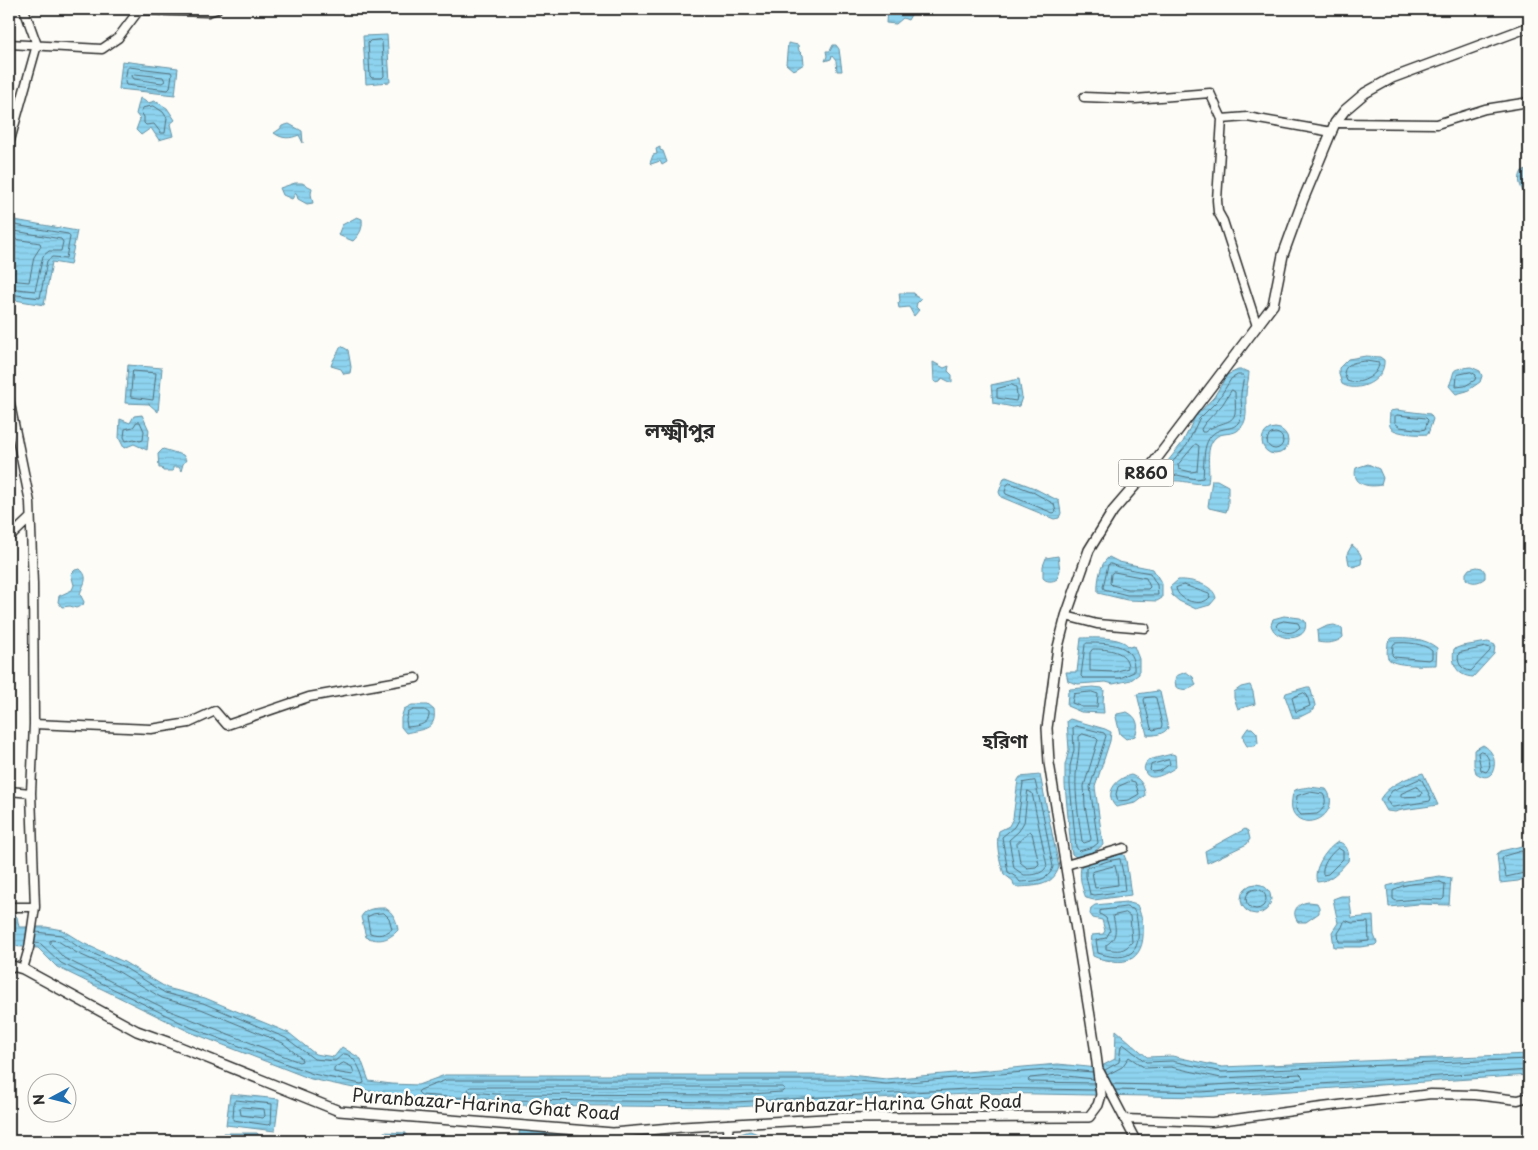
<svg xmlns="http://www.w3.org/2000/svg" width="1538" height="1150" font-family="'Playpen Sans','Noto Sans Bengali',sans-serif">
	<style>
		.water { fill: url(#water-rules); stroke: #6690a1 }
		.lines { fill: none; stroke-linecap: round; stroke-linejoin: round }
		.shore { stroke: #536f7a; stroke-width: 1 }
		.minor-casing { stroke: #2b2b2b; stroke-width: 11 }
		.major-casing { stroke: #2b2b2b; stroke-width: 12 }
		.minor { stroke: #fdfcf7; stroke-width: 8 }
		.major { stroke: #fdfcf7; stroke-width: 9 }
		.labels { text-anchor: middle; stroke-width: 5; stroke-linejoin: round; paint-order: stroke }
		.shield { fill: #fdfcf7; stroke: #6a6a68; stroke-width: 1 }
		.shield-label { font-size: 16px; font-weight: bold; fill: #2b2b2b }
		.street-label { font-size: 18px; fill: #2b2b2b; stroke: #fdfcf7 }
		.neighbourhood-label { font-size: 19px; font-weight: bold; fill: #2b2b2b; stroke: #fdfcf7 }
		.quarter-label { font-size: 20px; font-weight: bold; fill: #2b2b2b; stroke: #fdfcf7 }
	</style>
	<defs>
		<pattern id="water-rules" width="6" height="5" patternUnits="userSpaceOnUse" patternTransform="scale(1.25)"><rect width="6" height="5" fill="#8ed4f0"/><path d="M0 2.5h6" fill="none" stroke="#7bb6ce"/></pattern>
	</defs>
	<rect width="100%" height="100%" fill="#fdfcf7"/>
	<filter id="ink" filterUnits="userSpaceOnUse"><feTurbulence type="fractalNoise" baseFrequency=".02" numOctaves="2"/><feDisplacementMap in="SourceGraphic" scale="10" xChannelSelector="R" yChannelSelector="G"/><feConvolveMatrix kernelMatrix="1 2 1 2 8 2 1 2 1" color-interpolation-filters="sRGB"/></filter>
	<g filter="url(#ink)">
		<path class="water" d="M887 9H911L912 13 908 20 903 18 896 24 886 23Z
			M387 35 390 82 366 84 363 36Z
			M788 43 798 45 799 51 803 55 804 64 796 69 793 70 786 64Z
			M833 45H836L839 49 842 71H837L836 61 832 56 831 59 825 61 827 56 826 51H830Z
			M122 61 178 68 175 95 119 89Z
			M140 98 148 103 155 101 167 108 175 120 170 124 173 136 159 140 151 128 141 135 136 130 140 119 136 114Z
			M289 124 302 131 303 143 299 135C290 139 282 139 274 133L280 129 282 126Z
			M660 147V150L663 151 667 162 662 165 660 161 651 164 650 163 653 155 657 154 656 149Z
			M1529 170V195H1525C1520 186 1517 180 1522 171Z
			M295 183H302L312 188 311 194 313 203 307 204 298 199 296 193 292 199 283 195 280 188Z
			M357 217 362 219C363 229 360 234 353 241L338 235 342 225Z
			M9 219 77 231 70 265 52 262 44 305 9 299Z
			M899 293H914L915 296 921 299 917 303 916 307 919 310 914 316 909 307 899 308 898 303 900 301Z
			M341 346 348 350 351 367 350 373 344 374 341 369 331 366C333 358 338 354 341 346Z
			M1366 356 1380 357 1384 360C1386 380 1358 394 1342 384L1339 374V368L1348 359Z
			M933 362 944 368 949 366 948 371 952 375V383L942 378 940 382 936 383 934 381Z
			M128 365 162 368 158 412 149 404 125 403Z
			M1471 367 1480 371 1482 376 1480 382 1467 391 1456 394 1449 386C1457 368 1448 370 1471 367Z
			M1238 370H1244L1249 372C1249 380 1246 387 1246 395 1245 408 1250 422 1237 431 1231 435 1221 432 1215 438 1204 449 1211 469 1208 483 1198 485 1190 482 1180 481 1174 480 1169 483 1164 482L1159 474V468L1164 466 1183 442 1195 417 1214 397 1227 375Z
			M1019 379 1022 397 1019 406 1013 407 993 403 991 385Z
			M1396 410 1430 414 1433 419 1428 434C1420 435 1396 434 1391 428 1388 424 1390 416 1390 411Z
			M142 415 149 430 147 450 134 444 124 448 119 438 120 419 130 423 134 416Z
			M1262 441a13 13 0 1 1 26 0a13 13 0 1 1-26 0Z
			M163 449 183 455 186 460 183 464 181 471 179 467H173V471H163L162 468H159L158 454Z
			M1368 464 1379 469 1383 478 1381 485C1368 488 1351 484 1356 468Z
			M1006 477 1032 487 1059 501 1061 513 1059 518 1054 519 1001 497 999 492 1004 478Z
			M1212 480H1217L1228 486V505L1226 512 1209 508 1208 506Z
			M1352 545C1359 551 1363 555 1361 564L1353 567 1349 564 1347 554Z
			M1058 556 1060 570 1057 579C1053 582 1046 582 1043 578V566L1046 558Z
			M1109 557 1119 562 1153 569 1162 584V598L1157 601 1127 600 1098 593C1097 582 1100 563 1109 557Z
			M1477 567 1482 568 1485 572V578C1479 583 1472 584 1466 579V573L1469 569Z
			M80 569C90 578 83 584 80 594L84 602 83 605 76 608 70 606 62 607 58 602 59 596 72 590 74 585 71 574 75 570Z
			M1178 580C1191 579 1214 585 1216 598L1210 605 1196 609 1179 601 1172 595 1170 587Z
			M1284 616 1300 618 1305 621C1311 641 1276 644 1271 625L1273 619Z
			M1334 625 1342 628 1343 637C1337 643 1326 644 1318 642L1317 631 1327 626Z
			M1081 638C1093 638 1122 636 1129 647L1134 646 1139 659V674L1131 680 1113 684 1106 682 1078 684 1068 681 1066 672H1077Z
			M1392 638C1407 637 1425 638 1437 648L1436 665C1427 665 1392 667 1388 658 1386 654 1388 647 1388 642Z
			M1488 642 1495 645 1494 654 1473 677C1457 676 1451 664 1454 649L1462 646Z
			M1186 672 1193 677 1196 685C1189 690 1184 691 1176 687L1175 681 1176 676Z
			M1250 685 1253 692 1255 704 1238 709 1234 698V692L1241 687Z
			M1093 687 1102 688 1104 690 1103 702 1104 713 1081 712 1067 706 1068 691 1070 689Z
			M1307 687H1310L1315 705 1314 710 1300 717 1293 718 1285 696 1286 693Z
			M1158 691 1160 692 1168 728C1164 734 1154 736 1147 735L1137 694Z
			M412 705H428L434 710C437 731 421 729 406 733L401 727V718L404 709Z
			M1127 712C1137 717 1140 725 1135 736L1126 739 1120 734 1116 717 1117 714Z
			M1070 719 1105 729 1111 732 1110 741 1095 787 1103 845 1095 851 1076 857 1072 854 1071 849 1065 785V765L1069 750 1067 721Z
			M1248 728H1252L1257 733 1258 743 1255 746H1247L1244 741 1243 735Z
			M1483 745C1494 751 1497 763 1492 773 1487 779 1482 777 1476 773L1474 765V750Z
			M1172 754 1175 755 1176 767C1170 771 1149 785 1145 771 1143 767 1146 763 1148 760Z
			M1423 773 1438 805 1402 810 1395 812 1387 811 1380 799C1389 784 1407 778 1423 773Z
			M1040 775 1059 867C1053 887 1034 886 1017 887L1014 886 1013 881 1004 874C1000 862 995 844 999 831L1009 826 1013 818 1018 780 1020 777Z
			M1131 775C1140 778 1145 786 1145 796L1136 803 1116 807C1103 794 1116 778 1131 775Z
			M1309 787 1326 789C1330 794 1332 801 1329 808 1321 828 1287 826 1292 799 1292 797 1293 793 1294 791 1297 788 1305 788 1309 787Z
			M1245 829 1248 831 1250 839 1247 844 1207 863 1205 851Z
			M1338 842C1347 843 1350 854 1348 861 1340 870 1330 882 1317 882 1312 869 1327 848 1338 842Z
			M1522 846 1527 848 1529 855V877L1518 881 1500 883 1497 854 1501 851Z
			M1121 854 1124 855 1126 860 1131 895 1094 900 1086 898C1082 888 1078 874 1082 864Z
			M1440 876 1451 878 1449 905 1418 904 1389 907 1387 886 1406 881Z
			M1241 899a15 15 0 1 1 30 0a15 15 0 1 1-30 0Z
			M1341 896H1349L1352 918 1373 916 1374 935 1377 943 1375 945 1360 947H1334L1332 932 1338 923 1333 899Z
			M1126 902 1137 905C1148 929 1147 967 1112 961 1105 960 1099 959 1093 956L1091 944 1092 935 1103 934 1105 931 1102 920 1093 918 1090 914 1091 908 1095 905Z
			M1309 902 1317 903 1319 907V913L1306 922H1298C1290 911 1298 903 1309 902Z
			M385 908C393 912 397 921 398 930 388 941 378 942 366 937L361 917C366 908 375 908 385 908Z
			M9 914H14L17 917 19 927H46L62 930 83 943 124 962 167 988 205 998 289 1033 315 1054 334 1057 342 1047 361 1059 369 1081 391 1084 418 1085 445 1075H850L886 1079 1058 1064 1098 1068 1115 1059 1116 1030 1147 1057 1172 1056 1222 1067 1529 1054V1075L1201 1097 984 1093 735 1107 494 1105 401 1098 311 1079 190 1032 57 967 38 948 9 946Z
			M230 1094 279 1099 275 1131 226 1125Z
			M520 1129 566 1135 565 1141H518Z
			M750 1131 763 1136 766 1141H732C735 1135 743 1133 750 1131Z
			M384 1132 406 1133V1141H384Z
			M223 1133H257L265 1141H223Z"/>
		<g class="lines">
			<path class="shore" d="M380 40 382 42 384 76 382 78H372L370 76 368 43 370 41Z
				M129 67 171 72 172 74 170 88 168 90 126 85 125 82 127 69Z
				M135 74 163 77 165 81 162 83 134 79 132 76Z
				M154 106 163 112 167 118 165 133H161L154 124 146 125 144 123V117L141 112 143 108Z
				M9 224 68 234 70 237 66 258 52 257 47 261 40 298 9 294
				M9 230 61 239 63 242 61 251H49L43 256 35 291 9 288
				M9 238 40 243 41 246 34 257 29 282 9 280
				M1366 361 1379 363C1379 376 1358 386 1347 381L1344 373C1346 362 1357 362 1366 361Z
				M133 371 156 373 153 400 131 397Z
				M1471 372 1476 375 1475 380 1465 386 1456 387 1457 375Z
				M1238 375H1243L1244 377C1243 382 1242 387 1241 393 1240 403 1245 414 1238 423 1234 428 1229 428 1224 429 1200 433 1205 461 1203 478L1196 479 1177 475 1167 477 1164 472 1187 445 1199 419 1218 400 1231 379Z
				M1012 385 1016 387 1017 396 1016 401 997 398V389Z
				M1232 390 1235 392C1235 399 1236 407 1235 413 1233 425 1216 422 1205 432H1202L1201 429 1205 423 1222 405Z
				M1397 415 1426 418 1428 420 1425 429 1422 430 1400 427 1395 423V417Z
				M137 422H140L144 431 143 440 140 441 134 439 126 441 124 437 125 429 133 427Z
				M1267 441a8 8 0 1 1 16 0a8 8 0 1 1-16 0Z
				M1196 444 1199 446 1197 471 1191 472 1179 469 1178 465Z
				M1010 483 1031 491 1054 504 1056 512 1053 513 1006 494 1005 492 1007 485Z
				M1111 564 1118 567 1150 573 1157 585 1158 595H1127L1104 589 1103 587 1108 565Z
				M1114 572 1146 578 1150 587 1148 589H1128L1112 585 1110 583 1111 574Z
				M1184 585 1209 594 1210 597C1202 608 1178 601 1176 588Z
				M1284 621 1298 623 1300 627C1293 635 1283 634 1276 626L1278 623Z
				M1087 643C1110 643 1136 643 1134 672L1120 678H1083L1081 676 1085 645Z
				M1395 643C1406 642 1424 643 1432 651V658L1429 660 1394 657 1392 655 1393 646Z
				M1487 647 1490 648V651L1471 671C1461 670 1456 662 1459 653Z
				M1093 649C1107 649 1128 650 1128 668L1114 672 1090 671V653Z
				M1092 692 1098 694 1097 707H1082L1072 703 1074 694Z
				M1304 693 1307 695 1310 706 1296 712 1292 698Z
				M1154 697 1156 698 1162 725 1161 728 1153 730 1151 728 1144 700 1145 698Z
				M414 710H425L429 713C430 725 417 726 407 727L406 720 408 713Z
				M1076 726 1104 733 1106 736 1090 787 1098 843 1093 847 1079 851 1076 847 1070 785V766L1074 750 1073 728Z
				M1083 734 1096 738 1098 740 1084 786 1085 806 1091 839 1090 841 1084 843 1082 841C1079 819 1075 797 1076 775 1077 762 1080 750 1079 737Z
				M1481 751 1484 752C1489 758 1493 766 1486 772L1481 770 1478 753Z
				M1169 760 1170 764 1160 771 1152 772 1150 770 1151 765Z
				M1420 779 1422 780 1431 798 1430 801 1394 807H1391L1386 799 1392 791Z
				M1035 781 1043 814 1053 867C1048 882 1034 881 1020 882L1016 877 1008 872 1002 837 1014 827 1018 820 1023 783Z
				M1131 781 1135 782 1139 794 1129 800 1118 801 1116 794 1118 787Z
				M1417 787 1422 793 1421 796 1401 797V794Z
				M1028 791 1032 793 1047 866C1042 875 1033 875 1024 875L1014 868 1009 840 1019 831 1024 822Z
				M1310 792 1323 794C1328 801 1324 810 1317 814L1301 815 1296 809 1297 796Z
				M1030 831 1032 833 1039 864 1036 867 1027 868 1020 862 1017 844Z
				M1338 848 1343 851V859L1328 874 1323 875C1321 866 1330 854 1338 848Z
				M1529 854 1521 851 1504 856 1502 859 1506 877 1529 872
				M1120 859 1123 873 1125 891 1095 895 1090 894 1086 876V868L1108 861Z
				M1115 866 1117 874 1118 885 1095 888 1092 872Z
				M1440 882 1445 884 1444 898 1442 900 1417 899 1396 901 1393 899V891C1403 882 1426 883 1440 882Z
				M1246 899a10 10 0 1 1 20 0a10 10 0 1 1-20 0Z
				M1126 907 1133 909C1137 915 1137 921 1138 928 1141 958 1122 961 1098 953L1096 940 1106 938 1110 931 1106 918 1100 914V911Z
				M384 913 389 918 392 929C384 935 379 936 370 933L367 917 373 914Z
				M1126 913 1130 916 1132 942C1124 952 1118 951 1106 949V945C1118 938 1116 928 1113 916Z
				M1345 920 1352 923 1368 922 1369 941 1360 942H1339L1338 933 1342 927Z
				M52 940 58 941 77 953 119 972 162 998 201 1009 283 1043 301 1058 302 1061 299 1062 168 1010 64 958 50 943V941Z
				M35 943 41 944 61 963 192 1028 313 1074 361 1084 364 1083C363 1075 355 1054 344 1054 342 1054 337 1060 335 1061L314 1059 286 1038 203 1003 165 993 122 966 80 948 61 935 36 932
				M344 1063 352 1067 354 1073 353 1075 334 1072V1068Z
				M1105 1070 1119 1062 1121 1046 1123 1044 1146 1062 1172 1061 1222 1072 1529 1059
				M1093 1072 1058 1069 886 1084 849 1080H446L420 1090 418 1092 421 1095 494 1100 735 1102 984 1088 1095 1090
				M1107 1075 1122 1067 1129 1057 1145 1068 1171 1067 1221 1078 1300 1074 1303 1077 1301 1079 1201 1086 1112 1084
				M1093 1079 1058 1075 1030 1078 1028 1080 1031 1082 1094 1083
				M471 1087H782L785 1089 782 1092 734 1095 495 1094 470 1092 468 1089Z
				M1115 1090 1201 1092 1529 1070
				M236 1100 272 1104 271 1124 268 1125 233 1120 234 1102Z
				M242 1107 264 1109 265 1116 263 1118 241 1115 240 1109Z"/>
			<defs>
				<path id="minor" d="M9 44 102 49 118 38 139 10 208 12 217 9
					M1084 97 1135 99 1210 93 1222 119 1247 117 1332 132
					M1222 119 1217 200 1218 212 1223 221 1257 326
					M1335 123 1437 124 1485 109 1529 102
					M9 144 37 45 24 9
					M9 399 30 502 33 584 34 724 31 793 35 907 29 948 23 969
					M9 538 30 518
					M1066 616 1097 624 1145 628
					M34 724 151 729 189 723 215 711 227 725 309 697 416 678
					M9 791 31 793
					M1066 865 1124 848
					M9 907H35
					M1100 1072 1136 1141
					M1124 1119 1212 1122 1322 1107 1431 1094 1475 1095 1518 1100 1529 1097
					M727 1141 729 1124"/>
				<path id="major" d="M9 965 23 969 137 1031 170 1043 339 1111 613 1133 682 1127 843 1118 1089 1117 1098 1105 1101 1095 1095 1047 1049 763 1047 728 1058 647 1066 616 1089 550 1113 511 1145 474 1273 305 1283 255 1303 200 1335 123 1345 110 1365 93 1392 78 1529 27"/>
			</defs>
			<use href="#minor" class="minor-casing"/>
			<use href="#major" class="major-casing"/>
			<use href="#minor" class="minor"/>
			<use href="#major" class="major"/>
		</g>
	</g>
	<g class="labels">
		<rect class="shield" x="1118.5" y="459.5" width="55" height="27" rx="4"/>
		<g class="shield-label">
			<text x="1146" y="479">R860</text>
		</g>
		<g class="street-label">
			<text transform="translate(888 1104) rotate(-1)" y="6">Puranbazar-Harina Ghat Road</text>
			<text transform="translate(486 1105) rotate(4)" y="6">Puranbazar-Harina Ghat Road</text>
		</g>
		<g class="neighbourhood-label">
			<text x="1005" y="748">হরিণা</text>
		</g>
		<g class="quarter-label">
			<text x="680" y="438">লক্ষ্মীপুর</text>
		</g>
	</g>
	<rect width="1538" height="1150" fill="none" stroke="#fdfcf7" stroke-width="30"/>
	<rect x="15" y="15" width="1508" height="1120" fill="none" stroke="#2b2b2b" stroke-width="2" filter="url(#ink)"/>
	<g transform="translate(52 1098) rotate(263)"><circle r="24" fill="#fdfcf7" stroke="#a9a8a5"/>
	<path d="M0-4L9 19L0 12L-9 19Z" fill="#1f6fb2"/>
	<text y="-8" font-size="14" font-weight="bold" text-anchor="middle" fill="#2b2b2b">N</text>
	</g>
</svg>
